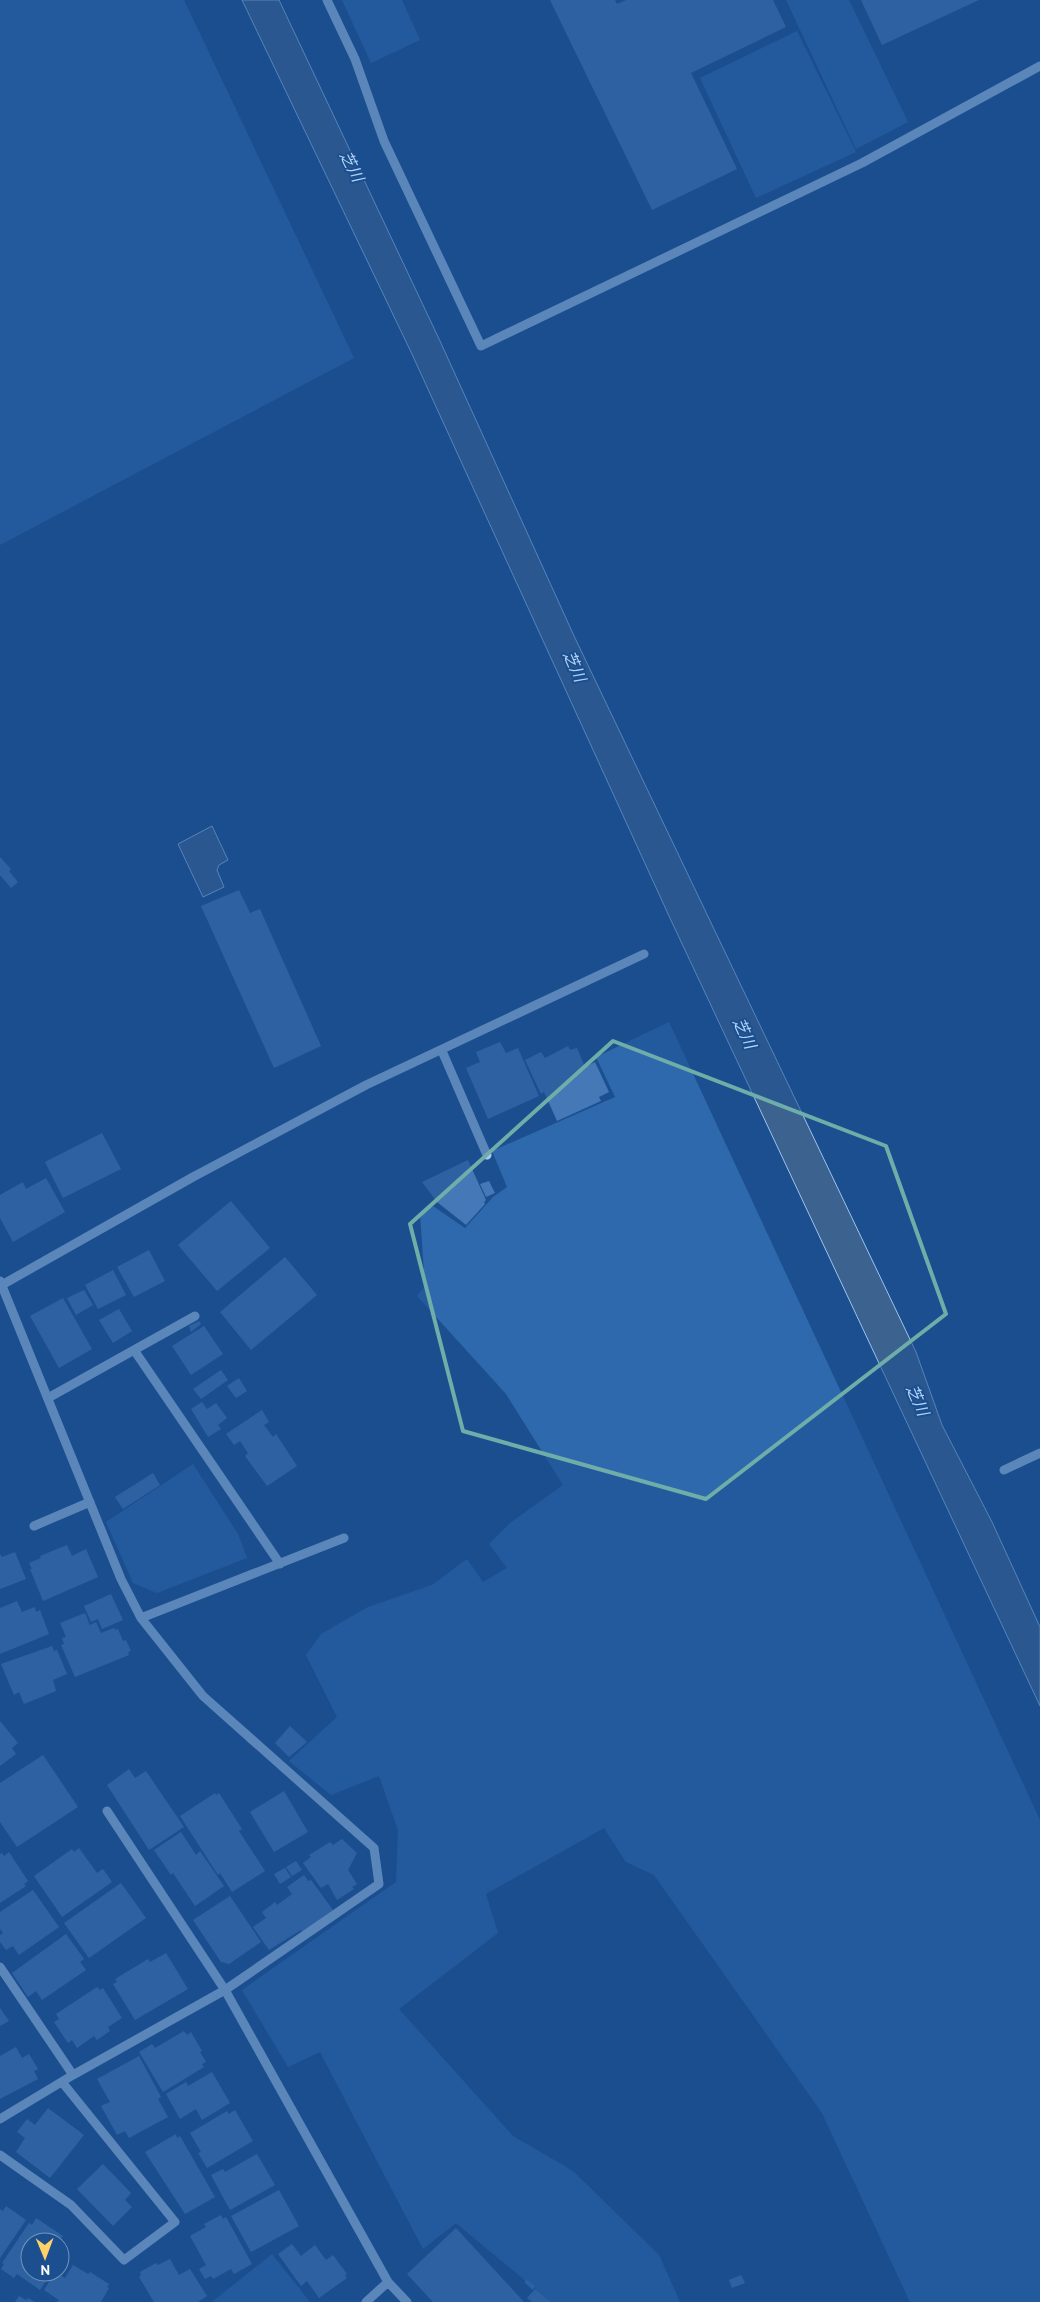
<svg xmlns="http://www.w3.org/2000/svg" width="1040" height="2302" font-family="Overpass,'Noto Sans JP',sans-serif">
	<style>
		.green { fill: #2e69ad }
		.water { fill: #3c6290; stroke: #9cc4f0 }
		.building { fill: #4478b7 }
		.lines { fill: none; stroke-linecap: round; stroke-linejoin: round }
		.minor { stroke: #a9c9ee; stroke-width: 9 }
		.marked { fill: none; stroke: #6fada8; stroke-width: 4; stroke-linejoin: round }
		.labels { text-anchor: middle; stroke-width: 4; stroke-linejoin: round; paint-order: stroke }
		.water-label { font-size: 16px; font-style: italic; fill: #b5d3f5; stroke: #1b4f8f }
	</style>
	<rect width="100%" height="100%" fill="#1b4f8f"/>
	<path class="green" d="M0 0H184L354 358 0 545Z
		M342 0H402L420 40 371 63Z
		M786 0H849L908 122 856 149Z
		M797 31 856 152 756 198 700 78Z
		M669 1022 1040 1820V2302H910L822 2113 654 1875 626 1862 604 1828 486 1894 498 1933 399 2009 513 2136 573 2171 659 2255 680 2302H551L456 2223 423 2249 320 2052 288 2067 242 1990 396 1882 398 1830 379 1776 331 1795 289 1761 337 1717 306 1655 321 1634 368 1607 432 1585 467 1559 483 1582 507 1568 489 1544 510 1523 563 1485 506 1394 417 1296 425 1286 420 1214 433 1206 465 1228 493 1197 507 1187 492 1151 615 1097 596 1057Z
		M193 1464 238 1534 247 1558 157 1593 133 1583 106 1522Z
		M272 2254 310 2302H212Z"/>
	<path class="water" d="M242 0H279L440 341 575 638 916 1352 942 1425 992 1522 1040 1627V1706L669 916 411 352Z
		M212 826 228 860 219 865 217 870 224 887 203 897 178 844Z"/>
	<path class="building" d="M550 0H615L617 4 626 0H773L786 27 691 73 737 169 652 210Z
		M861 0H979L882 45Z
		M0 857 11 869 9 871 18 882 11 888 0 875Z
		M239 890 250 913 260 909 321 1046 274 1068 201 906Z
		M500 1042 506 1053 518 1048 539 1096 488 1119 466 1068 480 1062 476 1052Z
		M568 1046 570 1050 577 1048 585 1067 595 1062 609 1092 599 1097 601 1101 557 1121 544 1092 541 1094 525 1060 541 1052 545 1058Z
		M102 1133 121 1169 63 1198 45 1162Z
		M468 1160 486 1200 484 1202 485 1204 466 1225 437 1202 422 1182Z
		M46 1178 65 1212 13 1242 0 1218V1195L23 1182 26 1189Z
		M489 1181 495 1193 486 1197 480 1184Z
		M231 1201 270 1248 217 1291 178 1245Z
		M149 1250 165 1281 134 1297 117 1267Z
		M285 1257 317 1295 251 1350 220 1312Z
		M113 1270 126 1295 98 1309 85 1285Z
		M84 1290 93 1305 76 1315 67 1298Z
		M63 1298 92 1349 59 1368 30 1316Z
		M119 1309 132 1331 113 1343 99 1320Z
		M199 1321 201 1324 191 1332 189 1326Z
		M204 1326 223 1354 191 1375 172 1346Z
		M221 1370 228 1380 201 1399 193 1389Z
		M239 1378 247 1391 236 1398 227 1386Z
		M202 1402 207 1409 216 1403 227 1418 218 1425 221 1429 208 1437 191 1409Z
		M262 1410 269 1422 264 1425 273 1437 276 1434 297 1466 267 1486 245 1456 248 1453 240 1441 234 1445 226 1434Z
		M153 1473 160 1485 123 1509 115 1497Z
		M67 1545 72 1556 86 1549 98 1577 43 1601 30 1569H32L29 1563 41 1558 40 1556Z
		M15 1552 26 1579 0 1589V1554L2 1557Z
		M111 1594 123 1620 102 1629 98 1619 91 1622 84 1606Z
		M17 1601 22 1612 35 1607 36 1612 40 1610 49 1634 0 1654V1608Z
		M85 1613 90 1625 96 1622 101 1633 114 1628 115 1630 118 1629 123 1641 126 1640 131 1651 128 1652 129 1655 75 1677 61 1645 64 1644 62 1638 66 1637 60 1623Z
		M52 1646 54 1651 57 1650 67 1674 53 1680 56 1691 24 1704 19 1692 14 1695 1 1664Z
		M0 1721 18 1743 12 1748 16 1754 0 1766Z
		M290 1726 307 1742 289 1757 275 1743Z
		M43 1755 78 1807 17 1847 0 1822V1783Z
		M129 1769 135 1778 146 1771 184 1827 149 1850 107 1785Z
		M284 1791 308 1832 274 1852 250 1812Z
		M215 1793 216 1795 219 1793 242 1829 239 1831 265 1871 232 1892 220 1873 218 1875 180 1816Z
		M181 1832 196 1855 200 1851 224 1886 195 1906 173 1873 171 1875 154 1850Z
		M342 1839 357 1853 348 1870 357 1884 352 1887 354 1889 337 1900 328 1884 321 1888 303 1863 311 1857 309 1855 330 1842 333 1845Z
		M79 1848 97 1873 103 1869 112 1882 62 1917 34 1876 72 1849 74 1852Z
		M9 1852 28 1881 24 1884 26 1886 0 1903V1854L2 1853 4 1856Z
		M296 1861 302 1870 292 1876 286 1867Z
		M285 1868 291 1877 280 1884 274 1874Z
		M304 1875 308 1881 311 1880 333 1910 303 1932 301 1930 269 1950 253 1927 266 1918 262 1912 275 1902 277 1905 292 1894 287 1887Z
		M121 1883 146 1918 89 1958 64 1923Z
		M33 1890 59 1927 19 1955 13 1946 6 1950 0 1942V1935L3 1933 0 1929V1912Z
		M230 1896 261 1942 229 1964 221 1962 193 1920Z
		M66 1934 84 1959 80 1962 86 1970 42 2000 36 1991 28 1997 12 1973Z
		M166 1953 188 1989 135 2020 113 1984 117 1982 115 1979 148 1959 150 1962Z
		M97 1987 100 1990 103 1988 122 2018 108 2027 110 2031 97 2040 94 2036 77 2048 72 2040 68 2043 54 2022 59 2019 56 2014Z
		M0 2008 9 2021 0 2026Z
		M184 2031 187 2035 191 2032 202 2051 200 2052 206 2062 202 2064 204 2067 163 2092 139 2052 152 2044 155 2048Z
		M16 2047 22 2058 29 2054 38 2069 34 2071 38 2079 0 2099V2056Z
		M139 2056 161 2097 158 2099 168 2117 129 2138 125 2131 117 2135 101 2106 110 2102 97 2079Z
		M212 2072 230 2103 202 2120 196 2109 180 2119 166 2094 186 2082 188 2086Z
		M48 2108 84 2135 50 2178 16 2152 25 2138 17 2132 27 2119 35 2125Z
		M235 2110 253 2141 207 2168 198 2153 201 2152 190 2133 227 2111 229 2114Z
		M176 2134 177 2138 180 2136 215 2197 185 2214 145 2152Z
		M257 2154 275 2185 230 2210 211 2175 223 2169 225 2172Z
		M103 2164 131 2193 125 2200 132 2207 113 2226 77 2189Z
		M279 2190 299 2226 251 2252 231 2216Z
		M6 2206 26 2220 0 2258V2209L3 2211Z
		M221 2215 223 2219 226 2217 252 2264 234 2274 231 2269 213 2279 211 2276 205 2279 199 2269 206 2265 190 2236 206 2227 204 2224Z
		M36 2218 63 2236 59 2242H30V2272H52L40 2290 17 2274 14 2278 1 2269 4 2264 2 2263 29 2223 32 2225Z
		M456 2228 524 2302H433L407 2274Z
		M292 2244 301 2256 315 2245 326 2260 333 2255 347 2274 345 2275 347 2278 319 2298 307 2281 301 2286 278 2254Z
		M170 2259 179 2275 190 2269 207 2296 198 2302H154L139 2277 141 2275 140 2272 156 2263 158 2265Z
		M73 2265 88 2274 90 2272 109 2284 107 2287 109 2288 101 2302H57L59 2300 44 2290 55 2272 65 2278Z
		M741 2275 745 2283 732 2288 729 2280Z
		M527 2280 535 2286 533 2290 524 2282Z
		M535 2289 551 2302H532L527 2298Z
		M19 2296 26 2300 28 2298 35 2302H15Z"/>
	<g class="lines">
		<path class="minor" d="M327 0 355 59 384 141 481 346 862 163 1040 66
			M442 1051 487 1155
			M0 1281 121 1579 141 1618 203 1696 374 1848 379 1884 225 1990 73 2075 0 2119
			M0 1286 193 1177 366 1085 644 954
			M134 1350 280 1564
			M48 1398 195 1316
			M1004 1470 1040 1453
			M34 1526 90 1502
			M141 1618 344 1538
			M107 1811 225 1990 388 2282 366 2302
			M0 1967 73 2075
			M0 2155 71 2205 124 2260 175 2222 62 2082
			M388 2282 407 2302"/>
	</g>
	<path d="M0 0H1040V2302H0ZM613 1041 886 1146 946 1314 706 1499 463 1431 410 1224Z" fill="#1b4f8f" fill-opacity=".55" fill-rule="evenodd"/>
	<path class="marked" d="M613 1041 886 1146 946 1314 706 1499 463 1431 410 1224Z"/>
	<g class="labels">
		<g class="water-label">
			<text transform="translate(352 166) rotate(63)" y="6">芝川</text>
			<text transform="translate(575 666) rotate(66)" y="6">芝川</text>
			<text transform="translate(745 1033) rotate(65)" y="6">芝川</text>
			<text transform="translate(918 1400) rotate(66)" y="6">芝川</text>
		</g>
	</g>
	<g transform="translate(45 2257) rotate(179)"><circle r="24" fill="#1b4f8f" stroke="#7695bc"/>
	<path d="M0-4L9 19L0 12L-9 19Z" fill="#ffd166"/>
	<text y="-8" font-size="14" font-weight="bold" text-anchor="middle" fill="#ffffff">N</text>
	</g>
</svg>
